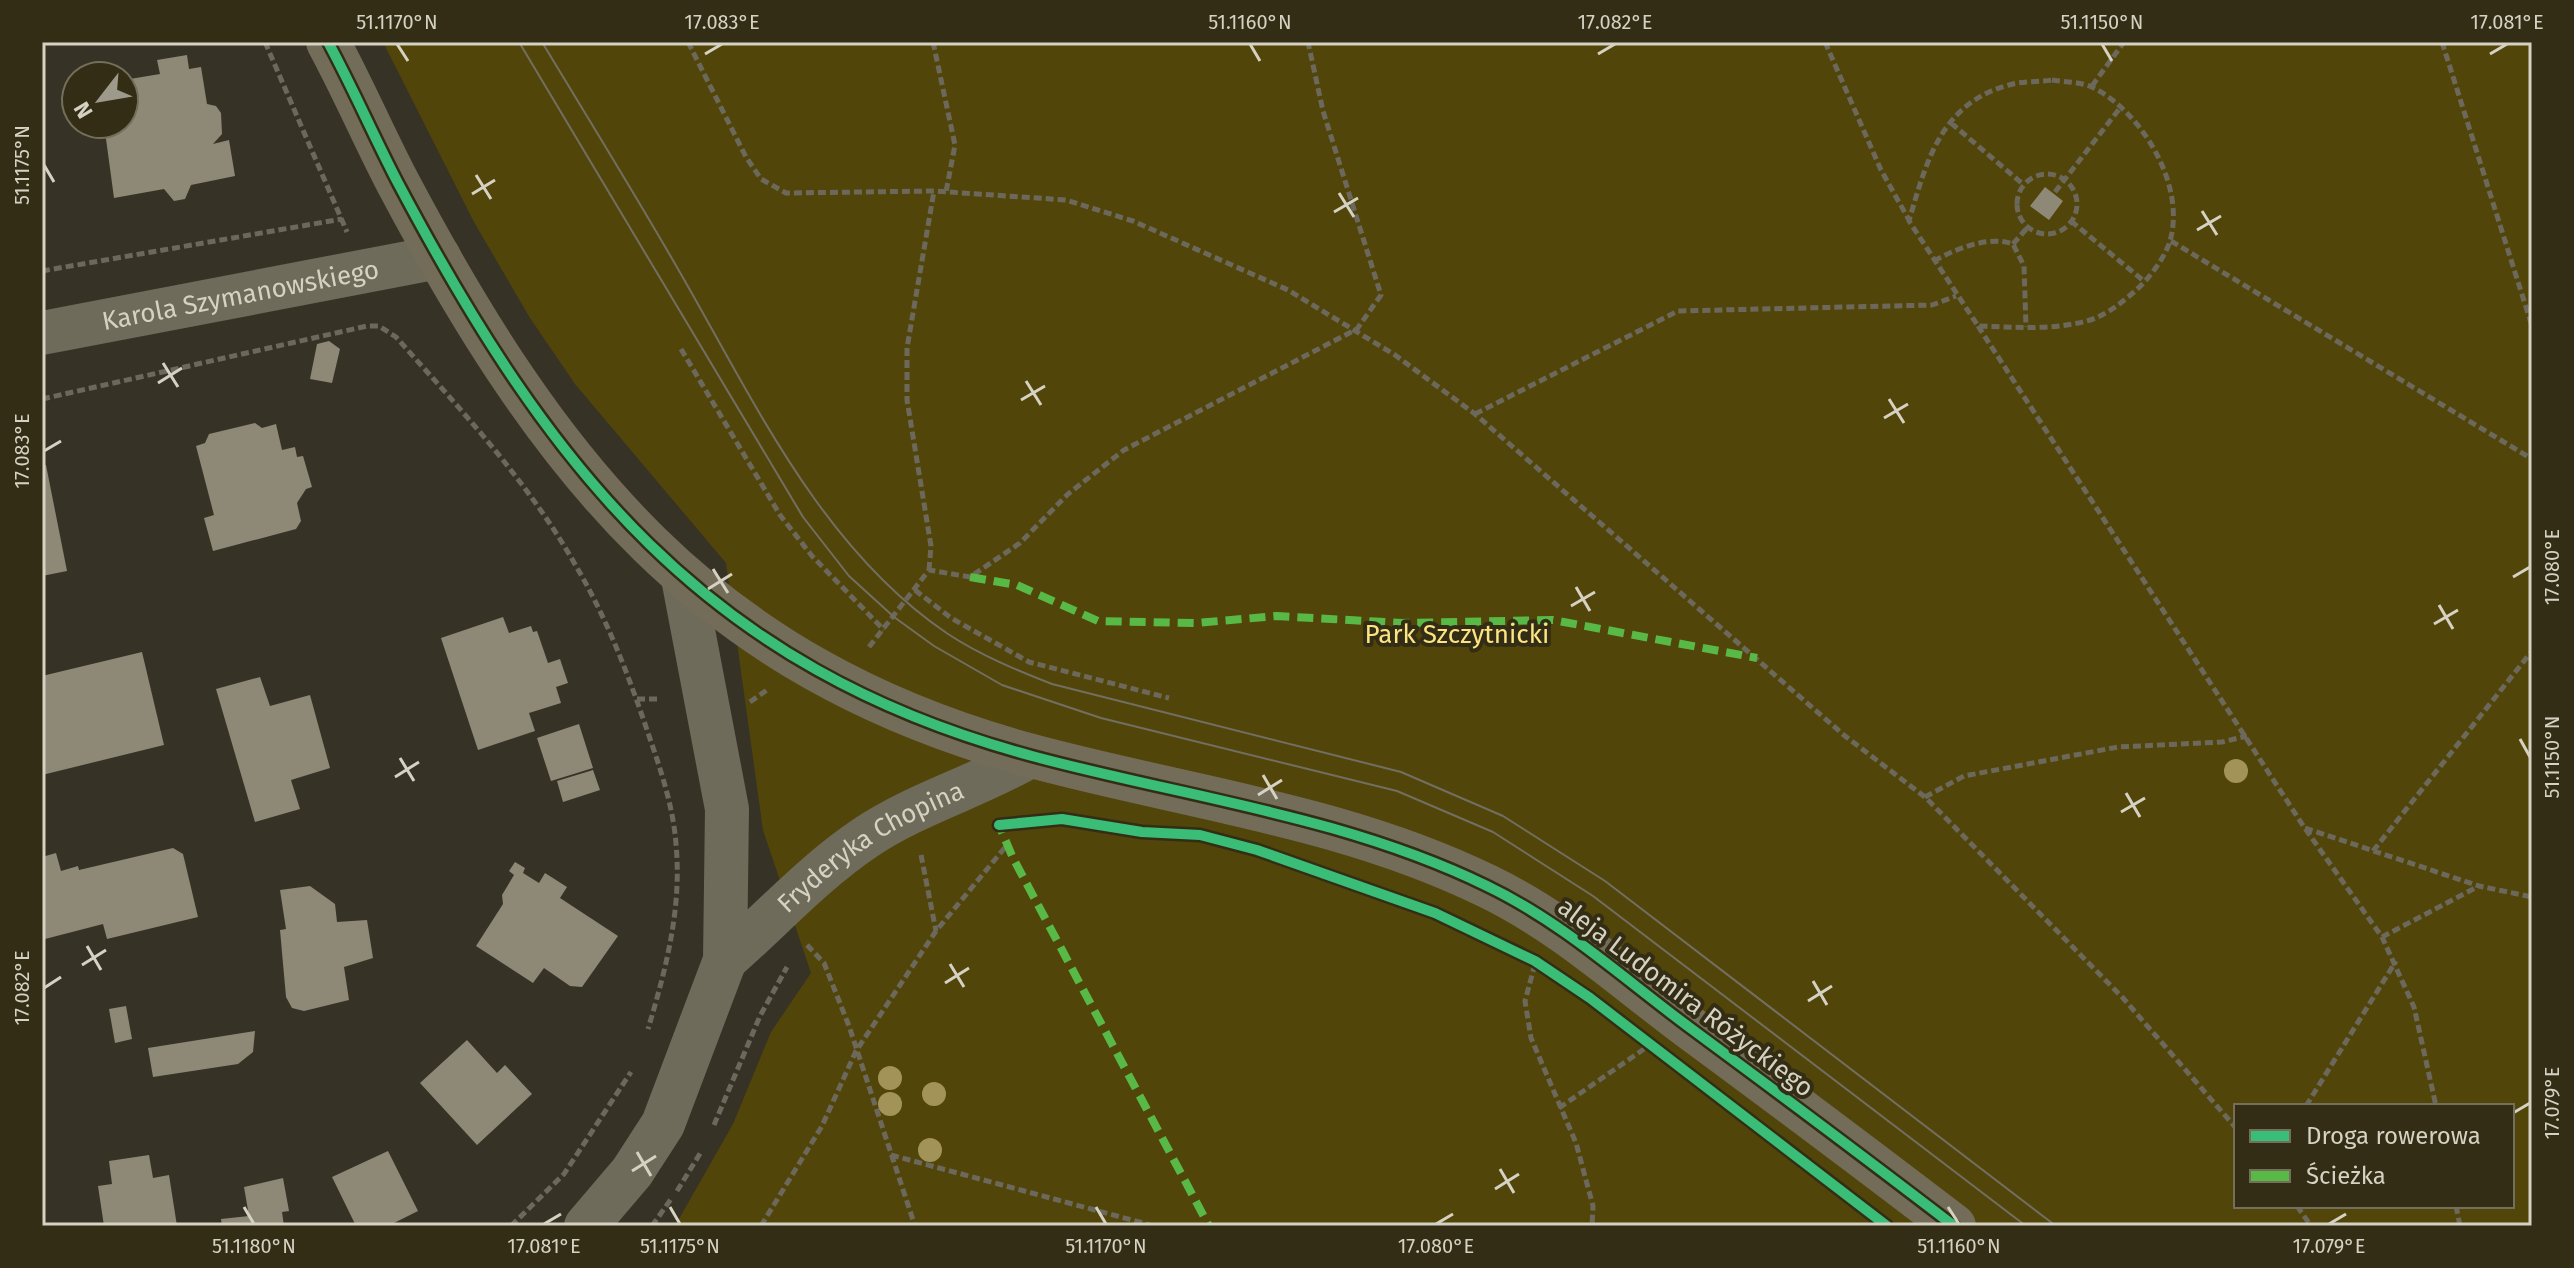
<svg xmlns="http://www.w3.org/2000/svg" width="2574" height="1268" font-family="'Fira Sans',sans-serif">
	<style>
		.green { fill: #524509; fill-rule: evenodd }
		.building { fill: #8e8976 }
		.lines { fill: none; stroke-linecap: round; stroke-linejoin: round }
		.path { stroke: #6c695c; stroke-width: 5; stroke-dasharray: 8 4; stroke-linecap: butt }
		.street { stroke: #6f6b5b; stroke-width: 44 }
		.secondary { stroke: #726c59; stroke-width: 44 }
		.tram { stroke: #726f62; stroke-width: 2 }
		.quiet { stroke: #58b947; stroke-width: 8; stroke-dasharray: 16 8; stroke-linecap: butt }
		.cycleway-casing { stroke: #332d15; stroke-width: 15 }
		.cycleway { stroke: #3abd76; stroke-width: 10 }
		.tree { fill: #a29459 }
		.ticks { fill: none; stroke: #d5d2c3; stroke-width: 3 }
		.labels { text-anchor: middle; stroke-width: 8; stroke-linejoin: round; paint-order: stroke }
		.street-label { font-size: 26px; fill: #d5d2c3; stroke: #332d15 }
		.park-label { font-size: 26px; fill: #fbe482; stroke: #332d15 }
		.neatline { fill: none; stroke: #d5d2c3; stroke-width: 3 }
		.ticks-label { font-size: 20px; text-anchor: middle; fill: #d5d2c3 }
	</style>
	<rect width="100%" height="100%" fill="#363326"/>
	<path class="green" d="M383 42H2532V1226H675L733 1124 771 1032 811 973 763 830 726 563 575 384 530 318 474 222ZM2236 1106H2512V1206H2236Z"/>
	<path class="building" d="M187 55 189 69 201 67 207 104 216 106 221 113 222 134 213 144 229 140 235 176 191 185 185 199 174 201 164 189 114 198 104 124H124V80L160 74 157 60Z
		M2045 187 2063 201 2049 220 2030 206Z
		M329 341 340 349 332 383 310 379 317 344Z
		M255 423 262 428 276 424 282 450 295 447 297 457 303 456 312 487 306 489 297 503 301 521 296 529 213 551 204 518 214 515 196 446 205 443 209 434Z
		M46 465 67 571 42 576V466Z
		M503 617 509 633 531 626 533 632 537 631 548 663 560 659 568 683 556 687 561 703 529 713 535 731 478 750 441 638Z
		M142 652 164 745 42 775V676Z
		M260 677 270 706 310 695 330 768 291 780 300 809 255 822 216 689Z
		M579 724 593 768 551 781 537 738Z
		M593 770 600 790 563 802 557 781Z
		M173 848 183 854 198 917 107 939 103 924 45 939 42 857 56 853 61 871 78 866 79 870Z
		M515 862 525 868 523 873 539 883 545 873 567 887 560 898 618 936 582 987 570 986 544 968 533 983 476 946 503 904 502 895 514 875 509 871Z
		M310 886 335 904 337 922 367 920 373 958 344 967 349 1000 304 1011 292 1008 286 997 280 930 286 929 280 890Z
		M126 1006 132 1039 115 1043 109 1009Z
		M255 1031 253 1052 238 1064 153 1077 148 1048Z
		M467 1040 497 1073 505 1065 532 1094 477 1145 420 1083Z
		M388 1151 418 1211 388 1226H356L332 1177Z
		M149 1155 153 1178 169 1175 177 1226H104L98 1186 112 1184 109 1161Z
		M283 1178 289 1211 282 1212 284 1226H222L221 1219 249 1216 244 1187Z"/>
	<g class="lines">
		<path class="path" d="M265 42 347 232
			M688 42 746 157 761 179 786 193 934 191 1066 200 1133 221 1288 290 1395 355 1475 414 1845 736 1925 797 2123 998 2236 1128
			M933 42 955 145 946 192
			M1825 42 1881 170 1909 220
			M2442 42 2532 326
			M2052 80C2065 82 2083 82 2094 88 2142 113 2184 183 2171 237 2167 256 2148 280 2134 292 2121 303 2109 313 2093 319 2056 331 2016 327 1978 326L1909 221C1926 162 1941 103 2009 85 2022 81 2039 82 2052 80Z
			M2092 86 2124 42
			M1951 123 2024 185
			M2017 204a30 30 0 1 1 60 0a30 30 0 1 1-60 0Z
			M2055 192 2120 108
			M2071 221 2145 282
			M2171 241 2532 459
			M2013 244 2028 227
			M1934 261C1955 249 1990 235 2013 244L2024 266 2026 327
			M42 271 342 219
			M1978 326 2304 827 2382 937 2414 1007 2436 1106
			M681 349 780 515 812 556 884 630
			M42 399 367 326H379L396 337C460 409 528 481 576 566 606 617 627 671 646 727 659 765 673 804 676 844 682 908 666 969 648 1029
			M1475 414 1678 311 1932 305 1956 296
			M929 570 931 546 907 400V348L934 191
			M915 590 951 618 1029 662 1169 698
			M869 647 929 570 970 577 1020 543 1068 494 1124 450 1357 329 1381 295 1323 111 1308 42
			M637 699H660
			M750 702 767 690
			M1925 797 1964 776 2118 747 2222 742 2247 736
			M2305 828 2479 886 2532 897
			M2373 851 2532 651
			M921 855 936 931
			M2382 937 2479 886
			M807 945 824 963 849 1026 915 1226
			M1535 964 1525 1001 1531 1038 1576 1143 1593 1206 1592 1226
			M2306 1106 2396 961
			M1559 1108 1644 1049
			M714 1125 760 1016 787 967
			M891 1155 1154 1226
			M677 1191 701 1152
			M2297 1206 2311 1226
			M2456 1206 2460 1226
			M511 1226 564 1174 631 1072
			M652 1226 671 1199
			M761 1226 822 1126 856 1051 936 931 1007 845"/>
		<g class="street">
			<path id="s1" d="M42 333 439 257"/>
			<path id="s2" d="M725 960C771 920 813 873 865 838 917 803 977 787 1030 756"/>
			<path d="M586 1226 632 1172 663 1124 725 960 727 809 683 578"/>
		</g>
		<path class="secondary" d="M328 42C353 88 374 137 398 183 550 470 705 668 1032 756 1184 797 1344 816 1487 886 1564 923 1625 980 1693 1030 1781 1095 1868 1160 1954 1226"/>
		<path class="tram" d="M519 42 803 517 849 576 894 617 934 646 1002 685 1101 718 1397 791 1493 832 1593 896 2026 1226
			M542 42C589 120 637 197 682 276 755 403 823 550 948 634 980 655 1016 670 1052 684L1401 772 1503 816 1605 881 2056 1226"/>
		<path class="quiet" d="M970 577 1017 585 1098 621 1196 623 1277 616 1402 623 1553 620 1757 658
			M1006 824 999 825 1013 858 1209 1226"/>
		<defs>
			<path id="cycleway" d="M328 42C353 88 374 137 398 183 550 470 705 668 1032 756 1184 797 1344 816 1487 886 1564 923 1625 980 1693 1030 1781 1095 1868 1160 1954 1226
				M999 825 1062 819 1142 832 1200 835 1257 850 1435 913 1535 961 1590 998 1887 1226"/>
		</defs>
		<use href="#cycleway" class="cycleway-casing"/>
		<use href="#cycleway" class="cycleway"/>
	</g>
	<g class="tree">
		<circle cx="2236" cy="771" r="12"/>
		<circle cx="890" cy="1078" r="12"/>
		<circle cx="934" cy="1094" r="12"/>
		<circle cx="890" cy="1104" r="12"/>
		<circle cx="930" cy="1150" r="12"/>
	</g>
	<path class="ticks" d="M397 44 408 61M1250 44 1260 61M2102 44 2112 61M705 54 722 44M1598 54 1615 44M2490 54 2507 44M44 165 54 182M476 175 491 199M1339 193 1354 217M472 194 495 180M2202 211 2217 235M1334 212 1358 198M2197 230 2221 216M163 363 178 387M1026 381 1041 405M158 383 182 368M1889 399 1904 423M1021 400 1045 386M1884 418 1908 404M44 451 61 441M713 569 728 593M2513 577 2530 567M1576 587 1590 611M708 589 732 574M2439 605 2453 629M1571 606 1595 592M2434 624 2458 610M2520 739 2530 757M400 758 414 781M1263 775 1277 799M395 777 419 762M2126 793 2140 817M1258 795 1282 780M2121 812 2145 798M87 946 101 970M950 964 964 987M82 965 106 950M1813 981 1827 1005M945 983 969 968M44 988 61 977M1808 1001 1832 986M2513 1113 2530 1103M637 1152 651 1176M1500 1169 1514 1193M632 1171 656 1156M1495 1189 1519 1174M244 1207 254 1224M670 1207 680 1224M1096 1207 1106 1224M1948 1207 1959 1224M544 1224 561 1214M1436 1224 1453 1214M2329 1224 2346 1214"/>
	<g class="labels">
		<g class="street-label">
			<text dy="9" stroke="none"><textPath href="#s1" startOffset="202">Karola Szymanowskiego</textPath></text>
			<text dy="9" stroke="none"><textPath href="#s2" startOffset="186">Fryderyka Chopina</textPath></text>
			<text transform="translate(1686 997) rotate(37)" y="9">aleja Ludomira Różyckiego</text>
		</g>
		<g class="park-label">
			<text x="1457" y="643">Park Szczytnicki</text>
		</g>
	</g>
	<rect width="2574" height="1268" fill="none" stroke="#332d15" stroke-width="88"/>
	<rect x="2234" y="1104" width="280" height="104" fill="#332d15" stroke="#746f5b" stroke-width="2"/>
	<rect x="2250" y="1130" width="40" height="12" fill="#3abd76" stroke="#746f5b" stroke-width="2"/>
	<text x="2306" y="1144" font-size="24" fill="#d5d2c3">Droga rowerowa</text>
	<rect x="2250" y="1170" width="40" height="12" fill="#58b947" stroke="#746f5b" stroke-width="2"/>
	<text x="2306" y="1184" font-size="24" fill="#d5d2c3">Ścieżka</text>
	<g transform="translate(100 100) rotate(239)"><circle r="38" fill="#332d15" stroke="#746f5b" stroke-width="2"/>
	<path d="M0-6L14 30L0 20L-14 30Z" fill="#9d9a8c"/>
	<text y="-12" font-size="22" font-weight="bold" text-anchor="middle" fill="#d5d2c3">N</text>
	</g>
	<rect x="44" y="44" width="2486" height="1180" class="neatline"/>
	<g class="ticks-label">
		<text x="397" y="29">51.1170°N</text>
		<text x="722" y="29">17.083°E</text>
		<text x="1250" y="29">51.1160°N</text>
		<text x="1615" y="29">17.082°E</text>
		<text x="2102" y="29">51.1150°N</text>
		<text x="2507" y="29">17.081°E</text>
		<text transform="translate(22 165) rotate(-90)" y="7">51.1175°N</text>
		<text transform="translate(22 451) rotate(-90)" y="7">17.083°E</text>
		<text transform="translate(2552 567) rotate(-90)" y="7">17.080°E</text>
		<text transform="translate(2552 757) rotate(-90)" y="7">51.1150°N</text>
		<text transform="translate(22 988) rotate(-90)" y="7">17.082°E</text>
		<text transform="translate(2552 1103) rotate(-90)" y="7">17.079°E</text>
		<text x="254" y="1253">51.1180°N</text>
		<text x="544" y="1253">17.081°E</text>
		<text x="680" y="1253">51.1175°N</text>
		<text x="1106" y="1253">51.1170°N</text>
		<text x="1436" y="1253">17.080°E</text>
		<text x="1959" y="1253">51.1160°N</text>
		<text x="2329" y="1253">17.079°E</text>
	</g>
</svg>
